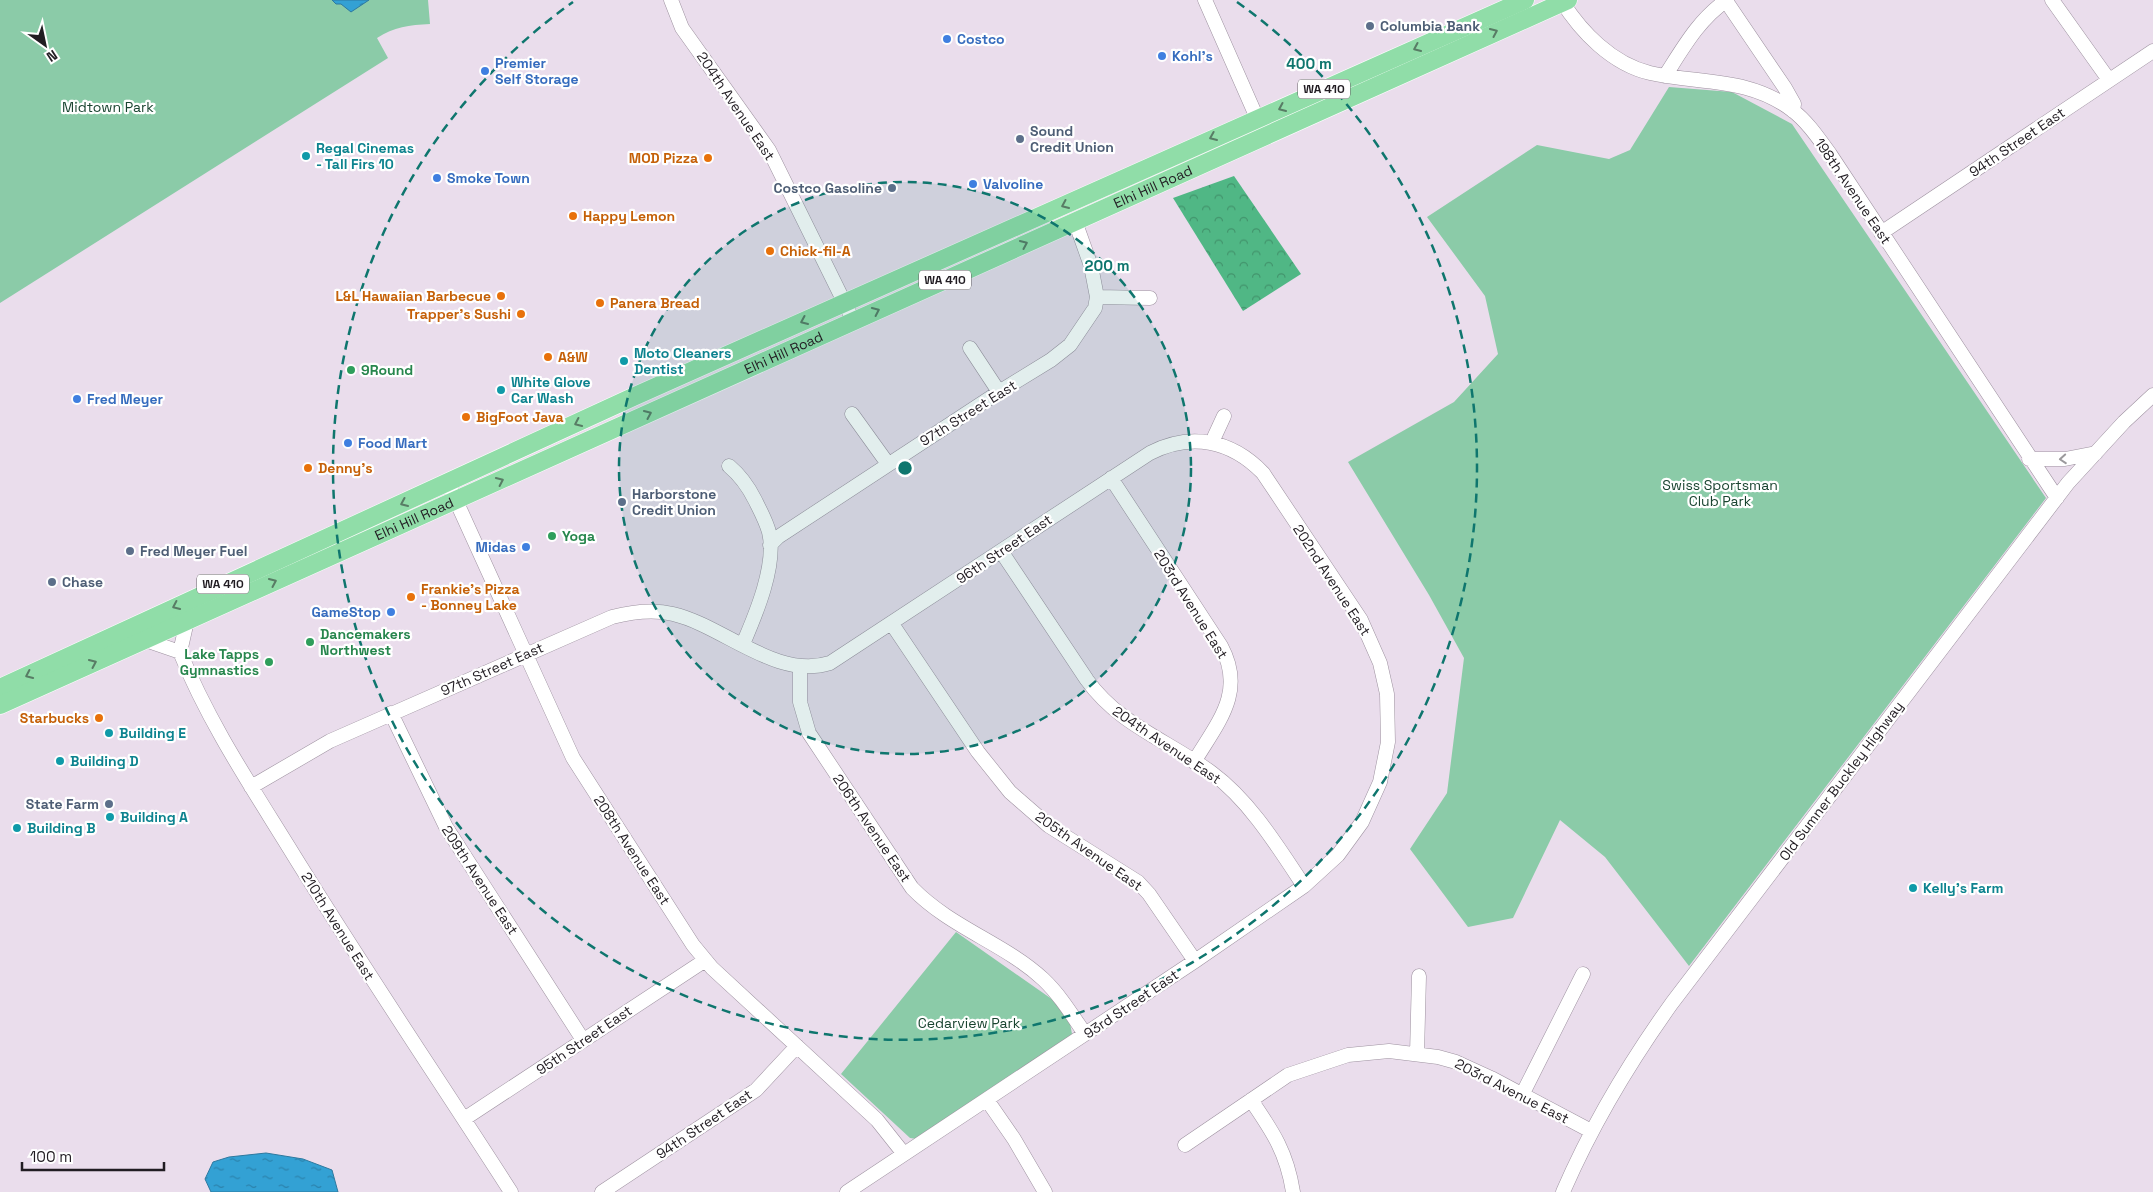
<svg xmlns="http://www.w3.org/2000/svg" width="2153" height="1192" font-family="'Space Grotesk',sans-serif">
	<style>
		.forest { fill: url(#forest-crowns) }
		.park { fill: #8bcba8 }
		.water { fill: url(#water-ripples); stroke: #2e799f }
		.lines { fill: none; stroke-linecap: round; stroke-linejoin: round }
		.minor-casing { stroke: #9e92a0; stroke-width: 15 }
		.major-casing { stroke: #fff; stroke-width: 19 }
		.minor { stroke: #fff; stroke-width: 14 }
		.major { stroke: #90dda8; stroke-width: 18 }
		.oneway { stroke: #587c65 }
		.oneway2 { stroke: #9b999c }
		.ring { fill: none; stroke: #0f766e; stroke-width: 2.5; stroke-dasharray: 9 6 }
		.service-dot { fill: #5c6f8a; stroke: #fff; stroke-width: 2 }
		.shop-dot { fill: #3f7fe0; stroke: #fff; stroke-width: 2 }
		.culture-dot { fill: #0f9aa8; stroke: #fff; stroke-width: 2 }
		.food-dot { fill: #e8710a; stroke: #fff; stroke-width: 2 }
		.leisure-dot { fill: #2e9e5b; stroke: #fff; stroke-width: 2 }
		.labels { text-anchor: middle; stroke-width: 4.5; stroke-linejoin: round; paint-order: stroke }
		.shield { fill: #fff; stroke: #646064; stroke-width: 1 }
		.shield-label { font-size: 12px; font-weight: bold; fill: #211c22 }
		.service-label { font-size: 14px; font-weight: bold; fill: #4e5e75; stroke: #fff; text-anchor: start }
		.shop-label { font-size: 14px; font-weight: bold; fill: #366cbe; stroke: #fff; text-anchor: start }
		.street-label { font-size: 14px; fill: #211c22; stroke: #fff }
		.park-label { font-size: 14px; fill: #194430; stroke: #fff }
		.culture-label { font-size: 14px; font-weight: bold; fill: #0d838f; stroke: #fff; text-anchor: start }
		.food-label { font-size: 14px; font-weight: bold; fill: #c56008; stroke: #fff; text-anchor: start }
		.leisure-label { font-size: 14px; font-weight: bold; fill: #27864d; stroke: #fff; text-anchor: start }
		.centre { fill: #0f766e; stroke: #fff; stroke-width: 2.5 }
		.ring-label { font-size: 15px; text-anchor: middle; font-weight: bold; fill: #0f766e; stroke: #fff; stroke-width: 4.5; stroke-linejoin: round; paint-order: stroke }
	</style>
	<defs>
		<pattern id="forest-crowns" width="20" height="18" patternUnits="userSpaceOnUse" patternTransform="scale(1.25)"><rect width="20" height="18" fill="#50b785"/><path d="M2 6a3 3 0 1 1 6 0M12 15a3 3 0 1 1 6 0" fill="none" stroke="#42946c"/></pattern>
		<pattern id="water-ripples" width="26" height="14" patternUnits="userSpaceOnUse" patternTransform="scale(1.25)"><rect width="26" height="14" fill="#33a1d4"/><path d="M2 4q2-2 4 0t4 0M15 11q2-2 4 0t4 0" fill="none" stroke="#2b82ac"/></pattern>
	</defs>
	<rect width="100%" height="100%" fill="#eaddec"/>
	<path class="forest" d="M1234 176 1301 274 1243 311 1173 198Z"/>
	<path class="park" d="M0 0H428L430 24C409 25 394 27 377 38L388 58 0 303Z
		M1669 87 1732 92 1792 124 2046 498 1689 966 1605 857 1560 820 1513 918 1468 927 1410 849 1447 793 1464 658 1429 595 1348 462 1454 402 1498 354 1485 296 1427 217 1537 145 1609 159 1630 150Z
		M956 932 1056 1002 1070 1023 1072 1034 1066 1040 917 1139 910 1138 841 1074Z"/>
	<path class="water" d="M332 0H369L351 12 341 4H336Z
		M266 1153 303 1159 332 1170 338 1192H211L205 1179 213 1162 229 1157Z"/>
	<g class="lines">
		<defs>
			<path id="minor" d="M671 0 682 28 769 150 854 322
				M1205 0 1257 118
				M1561 0C1581 32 1612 64 1650 73 1700 84 1749 77 1792 110 1807 121 1819 139 1830 154L2057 498
				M2052 0 2109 80
				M1726 1 1785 88 1794 104 1793 111
				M1665 76C1683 48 1699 19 1727 0
				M1881 233 2153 51
				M1097 297 1150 298
				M970 348 999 392
				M852 414 888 464
				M1212 442 1224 416
				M2029 459H2065L2096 453
				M729 466C741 476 748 486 755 500 760 510 766 521 769 532 777 564 756 614 743 644
				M1111 478 1221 646C1246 692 1218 722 1194 762
				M448 483 573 758 693 945 712 968 877 1120 904 1154
				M770 545 778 537 999 392 1051 360 1070 345 1095 308 1097 297 1091 266 1075 221
				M1001 551 1087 680C1119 725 1169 741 1212 773 1250 801 1278 847 1304 886
				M892 624 978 752 1010 792 1049 826 1138 882 1149 894 1195 961
				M145 640 180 652 187 621
				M180 652C208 721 249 783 288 846 360 963 437 1077 511 1192
				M800 667V702L809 733 912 888C951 928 1004 943 1043 979 1060 995 1072 1015 1085 1034
				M391 713 446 827 583 1040
				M251 787 330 741 612 617C632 612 652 609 673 614 724 626 776 680 830 663L1150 453C1191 432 1231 440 1263 473L1361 620 1380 663 1387 694 1388 742 1380 782 1362 822 1338 855 1304 886 1195 961 847 1192
				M1417 1054 1419 976
				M1522 1095 1583 974
				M987 1100 1014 1139 1045 1192
				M1251 1100C1273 1132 1287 1153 1293 1192
				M464 1119 704 961
				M1185 1145 1288 1075 1348 1055 1389 1051 1438 1057 1456 1062 1491 1078 1591 1131
				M602 1192 756 1090 797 1046
				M1563 1192C1592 1125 1629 1063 1672 1003L2068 483 2124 422 2153 395"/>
			<g id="major">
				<path d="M0 688 633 397 1525 0"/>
				<path id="s1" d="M0 705 1568 0"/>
			</g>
		</defs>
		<use href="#minor" class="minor-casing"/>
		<use href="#major" class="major-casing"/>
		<use href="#minor" class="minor"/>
		<use href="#major" class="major"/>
	</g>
	<defs><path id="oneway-chevron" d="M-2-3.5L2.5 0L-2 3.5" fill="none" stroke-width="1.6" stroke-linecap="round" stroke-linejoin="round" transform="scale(1.25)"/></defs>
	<g class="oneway">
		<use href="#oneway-chevron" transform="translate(1494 32) rotate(-24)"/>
		<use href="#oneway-chevron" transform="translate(1417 48) rotate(156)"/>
		<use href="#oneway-chevron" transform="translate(1282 108) rotate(156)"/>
		<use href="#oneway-chevron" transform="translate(1213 137) rotate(157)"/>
		<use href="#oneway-chevron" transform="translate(1065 205) rotate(156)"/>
		<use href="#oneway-chevron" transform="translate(1024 244) rotate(-24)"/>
		<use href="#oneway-chevron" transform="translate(876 311) rotate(-25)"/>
		<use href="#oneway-chevron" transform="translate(804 321) rotate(156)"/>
		<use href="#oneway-chevron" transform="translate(648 414) rotate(-24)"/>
		<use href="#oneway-chevron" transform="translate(578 423) rotate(155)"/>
		<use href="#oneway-chevron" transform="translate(500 481) rotate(-25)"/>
		<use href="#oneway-chevron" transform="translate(404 503) rotate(156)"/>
		<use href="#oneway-chevron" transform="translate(273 582) rotate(-24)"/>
		<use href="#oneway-chevron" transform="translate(176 606) rotate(155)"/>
		<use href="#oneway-chevron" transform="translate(93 663) rotate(-24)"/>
		<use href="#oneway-chevron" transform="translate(29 675) rotate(155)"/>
	</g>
	<use class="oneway2" href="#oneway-chevron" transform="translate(2063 459) rotate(176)"/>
	<circle cx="905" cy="468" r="286" fill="#0f766e" fill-opacity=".12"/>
	<g class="ring">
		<circle cx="905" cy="468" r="286"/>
		<path d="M1237 2A572 572 0 1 1 573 2"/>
	</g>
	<g class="service-dot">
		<circle cx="1370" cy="26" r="5"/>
		<circle cx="1020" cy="139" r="5"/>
		<circle cx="892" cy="188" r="5"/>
		<circle cx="622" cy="502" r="5"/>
		<circle cx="130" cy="551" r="5"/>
		<circle cx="52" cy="582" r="5"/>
		<circle cx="109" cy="804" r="5"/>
	</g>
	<g class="shop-dot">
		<circle cx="947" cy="39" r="5"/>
		<circle cx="1162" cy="56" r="5"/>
		<circle cx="485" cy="71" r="5"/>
		<circle cx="437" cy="178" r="5"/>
		<circle cx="973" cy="184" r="5"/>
		<circle cx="77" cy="399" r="5"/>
		<circle cx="348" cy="443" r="5"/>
		<circle cx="526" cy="547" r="5"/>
		<circle cx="391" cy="612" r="5"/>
	</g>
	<g class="culture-dot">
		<circle cx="306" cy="156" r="5"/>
		<circle cx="624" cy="361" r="5"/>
		<circle cx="501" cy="390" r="5"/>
		<circle cx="109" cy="733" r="5"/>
		<circle cx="60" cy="761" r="5"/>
		<circle cx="110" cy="817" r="5"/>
		<circle cx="17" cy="828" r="5"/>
		<circle cx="1913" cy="888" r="5"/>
	</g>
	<g class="food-dot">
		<circle cx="708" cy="158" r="5"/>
		<circle cx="573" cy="216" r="5"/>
		<circle cx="770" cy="251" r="5"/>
		<circle cx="501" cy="296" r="5"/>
		<circle cx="600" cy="303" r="5"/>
		<circle cx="521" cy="314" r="5"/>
		<circle cx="548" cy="357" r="5"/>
		<circle cx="466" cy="417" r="5"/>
		<circle cx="308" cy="468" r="5"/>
		<circle cx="411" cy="597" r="5"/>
		<circle cx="99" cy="718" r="5"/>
	</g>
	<g class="leisure-dot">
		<circle cx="351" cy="370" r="5"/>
		<circle cx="552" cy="536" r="5"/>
		<circle cx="310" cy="642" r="5"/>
		<circle cx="269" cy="662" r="5"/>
	</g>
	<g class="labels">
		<g class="shield">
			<rect x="1298" y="79.5" width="52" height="19" rx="4"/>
			<rect x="919" y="270.5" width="52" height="19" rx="4"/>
			<rect x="197" y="574.5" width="52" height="19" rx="4"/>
		</g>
		<g class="shield-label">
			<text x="1324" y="93">WA 410</text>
			<text x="945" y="284">WA 410</text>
			<text x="223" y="588">WA 410</text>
		</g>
		<g class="service-label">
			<text x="1380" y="31">Columbia Bank</text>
			<text x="1030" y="136">Sound<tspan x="1030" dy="16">Credit Union</tspan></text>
			<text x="882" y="193" text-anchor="end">Costco Gasoline</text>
			<text x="632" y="499">Harborstone<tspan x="632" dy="16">Credit Union</tspan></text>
			<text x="140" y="556">Fred Meyer Fuel</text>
			<text x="62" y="587">Chase</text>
			<text x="99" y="809" text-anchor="end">State Farm</text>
		</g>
		<g class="shop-label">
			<text x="957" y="44">Costco</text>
			<text x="1172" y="61">Kohl's</text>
			<text x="495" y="68">Premier<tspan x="495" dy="16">Self Storage</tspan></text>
			<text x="447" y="183">Smoke Town</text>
			<text x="983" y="189">Valvoline</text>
			<text x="87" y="404">Fred Meyer</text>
			<text x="358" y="448">Food Mart</text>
			<text x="516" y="552" text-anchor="end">Midas</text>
			<text x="381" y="617" text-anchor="end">GameStop</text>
		</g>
		<g class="street-label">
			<text transform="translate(736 106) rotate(56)" y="5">204th Avenue East</text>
			<text transform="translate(2017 142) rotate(-34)" y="5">94th Street East</text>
			<text dy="5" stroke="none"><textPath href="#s1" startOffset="1264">Elhi Hill Road</textPath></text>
			<text transform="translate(1853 191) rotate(56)" y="5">198th Avenue East</text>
			<text dy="5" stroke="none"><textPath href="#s1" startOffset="859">Elhi Hill Road</textPath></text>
			<text transform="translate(968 413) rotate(-32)" y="5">97th Street East</text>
			<text dy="5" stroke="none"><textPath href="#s1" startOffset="454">Elhi Hill Road</textPath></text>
			<text transform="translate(1004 549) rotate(-34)" y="5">96th Street East</text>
			<text transform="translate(1332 580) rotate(57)" y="5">202nd Avenue East</text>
			<text transform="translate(1191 604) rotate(58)" y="5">203rd Avenue East</text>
			<text transform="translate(492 669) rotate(-24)" y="5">97th Street East</text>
			<text transform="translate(1167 745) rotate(34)" y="5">204th Avenue East</text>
			<text transform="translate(1841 781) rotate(-53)" y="5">Old Sumner Buckley Highway</text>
			<text transform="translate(872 828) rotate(56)" y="5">206th Avenue East</text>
			<text transform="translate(632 850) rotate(57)" y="5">208th Avenue East</text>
			<text transform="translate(1089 851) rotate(35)" y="5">205th Avenue East</text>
			<text transform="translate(480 880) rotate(57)" y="5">209th Avenue East</text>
			<text transform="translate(338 926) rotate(58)" y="5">210th Avenue East</text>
			<text transform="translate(1131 1004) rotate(-34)" y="5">93rd Street East</text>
			<text transform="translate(584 1040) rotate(-34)" y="5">95th Street East</text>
			<text transform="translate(1512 1091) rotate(27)" y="5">203rd Avenue East</text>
			<text transform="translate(704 1124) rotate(-34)" y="5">94th Street East</text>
		</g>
		<g class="park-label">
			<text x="108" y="112">Midtown Park</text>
			<text x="1720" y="490">Swiss Sportsman<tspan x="1720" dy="16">Club Park</tspan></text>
			<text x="969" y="1028">Cedarview Park</text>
		</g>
		<g class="culture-label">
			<text x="316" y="153">Regal Cinemas<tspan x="316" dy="16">- Tall Firs 10</tspan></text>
			<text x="634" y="358">Moto Cleaners<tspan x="634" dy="16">Dentist</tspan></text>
			<text x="511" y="387">White Glove<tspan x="511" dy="16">Car Wash</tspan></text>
			<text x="119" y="738">Building E</text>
			<text x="70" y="766">Building D</text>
			<text x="120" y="822">Building A</text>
			<text x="27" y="833">Building B</text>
			<text x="1923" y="893">Kelly's Farm</text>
		</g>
		<g class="food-label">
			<text x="698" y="163" text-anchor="end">MOD Pizza</text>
			<text x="583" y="221">Happy Lemon</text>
			<text x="780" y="256">Chick-fil-A</text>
			<text x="491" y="301" text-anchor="end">L&amp;L Hawaiian Barbecue</text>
			<text x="610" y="308">Panera Bread</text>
			<text x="511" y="319" text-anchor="end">Trapper's Sushi</text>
			<text x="558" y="362">A&amp;W</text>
			<text x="476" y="422">BigFoot Java</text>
			<text x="318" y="473">Denny's</text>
			<text x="421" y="594">Frankie's Pizza<tspan x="421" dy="16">- Bonney Lake</tspan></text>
			<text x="89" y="723" text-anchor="end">Starbucks</text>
		</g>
		<g class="leisure-label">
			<text x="361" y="375">9Round</text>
			<text x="562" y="541">Yoga</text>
			<text x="320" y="639">Dancemakers<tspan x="320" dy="16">Northwest</tspan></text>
			<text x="259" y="659" text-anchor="end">Lake Tapps<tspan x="259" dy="16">Gymnastics</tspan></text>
		</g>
	</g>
	<circle cx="905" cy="468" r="8" class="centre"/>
	<g class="ring-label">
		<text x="1309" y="69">400 m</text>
		<text x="1107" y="271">200 m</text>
	</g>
	<g transform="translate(45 45) rotate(147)" stroke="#ffffff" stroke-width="4" paint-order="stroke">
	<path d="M0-4L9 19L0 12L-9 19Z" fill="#211c22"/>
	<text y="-8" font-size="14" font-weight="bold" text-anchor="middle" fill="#211c22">N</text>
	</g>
	<path d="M22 1162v8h142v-8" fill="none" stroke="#211c22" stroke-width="2.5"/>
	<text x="30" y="1162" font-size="15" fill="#211c22" stroke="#ffffff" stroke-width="4" paint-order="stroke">100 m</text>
</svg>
